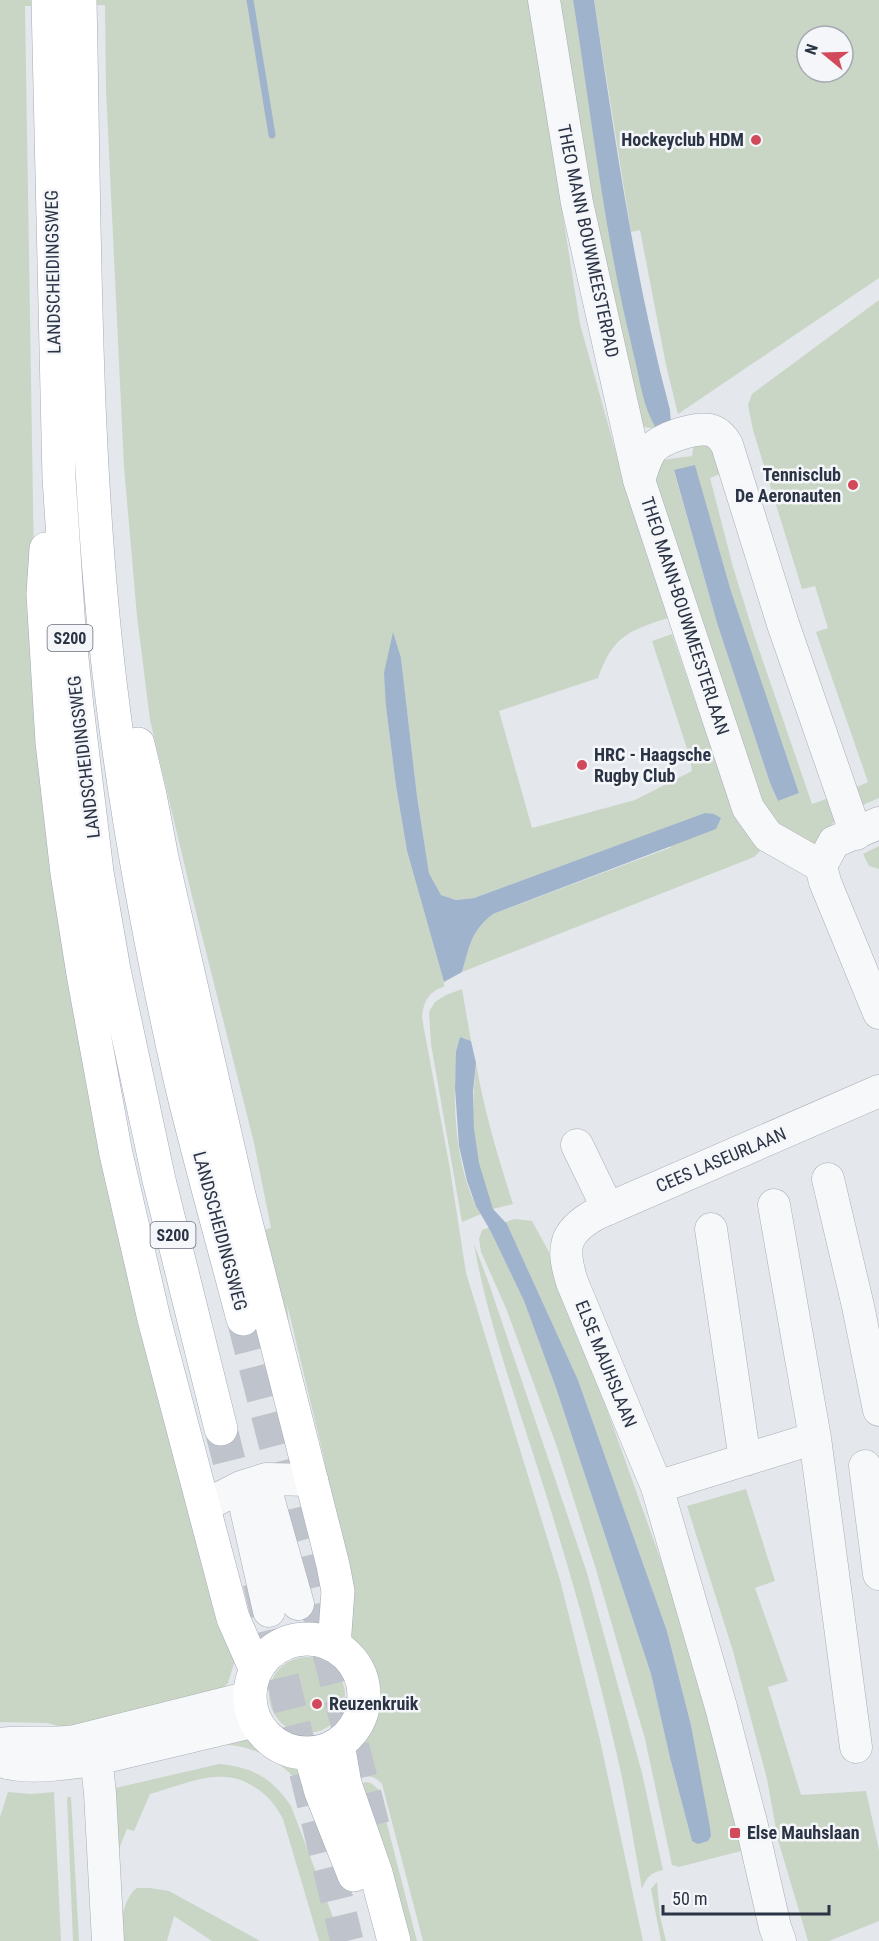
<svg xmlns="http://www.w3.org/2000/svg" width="879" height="1941" font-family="'Roboto Condensed',sans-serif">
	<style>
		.green { fill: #c9d6c5; fill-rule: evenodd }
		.water { fill: #9fb4cc }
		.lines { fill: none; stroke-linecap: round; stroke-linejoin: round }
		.stream { stroke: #9fb4cc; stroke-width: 7 }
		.major-tunnel { stroke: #bfc3cb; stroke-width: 33; stroke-dasharray: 33 16; stroke-linecap: butt }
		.minor-casing { stroke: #a9aeb7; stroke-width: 33 }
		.major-casing { stroke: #a3abb8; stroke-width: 34 }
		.minor { stroke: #f7f8fa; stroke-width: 32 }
		.major { stroke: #fff; stroke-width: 33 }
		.poi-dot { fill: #d1495b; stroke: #f4f6f9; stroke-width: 2 }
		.labels { text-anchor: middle; stroke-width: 5; stroke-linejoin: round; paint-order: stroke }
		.shield { fill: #f4f6f9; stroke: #676e7b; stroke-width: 1.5 }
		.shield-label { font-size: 16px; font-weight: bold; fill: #2b3445 }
		.poi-label { font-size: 18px; font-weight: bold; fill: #2b3445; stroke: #f4f6f9; text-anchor: start }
		.street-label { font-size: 18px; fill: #2b3445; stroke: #f4f6f9 }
	</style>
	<rect width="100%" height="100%" fill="#e4e7ec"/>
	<path class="green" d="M0 0H529L580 324 630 503 668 618C628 631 613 636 598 678L499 711 532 828 635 800 692 771 690 758 652 641 672 634 720 774 764 847 754 857 462 972C470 946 470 932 493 914L672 847 624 843 474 898 456 900 441 895 429 873 417 796 401 658 386 707 396 786 407 851 444 982V987C428 991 423 1003 422 1018L450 1169 466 1273 560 1580 600 1740 643 1941H423L382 1784C373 1773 362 1776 349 1779L353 1742 366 1723 371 1705 362 1659 351 1643 348 1634 264 1230 271 1228 254 1143 191 892 150 720 137 616 124 467 106 89 105 5 25 6 34 566 72 1002 90 1102 235 1660 228 1683 215 1695 81 1733 48 1723 0 1722ZM287 1304 323 1454 327 1475 289 1325Z
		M549 0H573L613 255 629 336 657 429 645 427 636 423Z
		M594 0H879V278L678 414 666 365 640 230 631 232ZM807 36H843V72H807Z
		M879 300V798L853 809 846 792 868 782 816 632 828 628 815 586 802 589 753 430 748 405 752 394Z
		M694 442 712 444 725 472 710 478 733 567 754 635 812 804 832 797 840 816 823 833 815 849 785 833 766 809 691 591 656 482 655 475 662 460 692 456ZM695 466 731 591 799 793 778 801 770 783 717 623 674 471Z
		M879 846V869L869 866 863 854Z
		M462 989 471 1041 460 1037C458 1054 455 1071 455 1088 454 1125 460 1182 481 1214L462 1222 431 1044 429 1012 435 1002 446 995Z
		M476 1063C484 1111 498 1157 513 1204L493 1209C488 1194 483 1179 479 1165 471 1132 473 1096 476 1063Z
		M514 1219 532 1221 549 1252 554 1277 605 1404 674 1597 728 1791 741 1851 679 1867 672 1865 645 1739 595 1566 557 1447 506 1308 481 1252 479 1239 482 1230ZM507 1224 578 1380 667 1631 691 1725 711 1836 692 1841 670 1758 651 1674 556 1388 524 1301 490 1230Z
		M474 1244 487 1278 587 1573 642 1773 663 1870C650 1873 647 1877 642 1889 635 1850 629 1811 621 1773 600 1677 573 1581 544 1488 519 1407 489 1328 474 1244Z
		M746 1489 775 1581 755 1588 788 1681 768 1687 801 1795 866 1791 879 1850V1921L829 1941H808L778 1840 767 1779 733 1651 687 1506Z
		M269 1695a38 38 0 1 1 76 0a38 38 0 1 1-76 0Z
		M253 1737 295 1762 302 1768 307 1793C282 1760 257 1745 215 1744Z
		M219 1764C253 1767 272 1778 291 1806L342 1941H319L283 1819C275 1804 266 1793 251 1785 220 1766 183 1785 150 1794L134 1831 127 1829 118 1851 111 1789Z
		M366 1782 371 1783 378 1789 417 1941H404L361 1784Z
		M8 1792 31 1794 54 1792 61 1941H0V1817Z
		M67 1797H71L79 1941H73Z
		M657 1882 660 1916 666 1941H661L651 1889Z
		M137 1888H150L169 1891 260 1941H212L174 1916 167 1941H119C119 1927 124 1896 137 1888Z"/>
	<path class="water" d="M573 0H594C615 138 634 276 670 410L671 424 657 429C643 409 640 379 634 356 605 239 592 119 573 0Z
		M695 465 731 591 799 793 778 801 770 783 717 623 674 470Z
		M393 632 401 658 417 796 429 873 441 895 456 900 474 898 705 813 714 814 721 818 716 829 493 914C470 932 470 946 462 972L444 982 407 851 396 786 386 707 384 673Z
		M460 1037 471 1041 476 1063 473 1092 474 1129 479 1163 493 1209 507 1224 578 1380 667 1631 691 1725 710 1827 711 1836 708 1841 698 1844 692 1841 670 1758 651 1674 556 1388 524 1301 490 1230 476 1206 467 1181 459 1146 455 1088 456 1052Z"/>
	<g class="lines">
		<path class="stream" d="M250 0 272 135"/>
		<path class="major-tunnel" d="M243 1319 374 1829
			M221 1429 243 1517
			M259 1582 347 1941"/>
		<defs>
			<path id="minor" d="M544 0 577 203 639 480 748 808 768 836 821 866 825 882 879 1013
				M639 480C643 469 645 458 652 449 662 438 694 427 710 430 718 432 723 438 727 445L783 624 856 834
				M821 866 834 842 879 823
				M577 1145 608 1209
				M828 1179 858 1306 879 1410
				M774 1205 815 1438 856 1747
				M711 1229 745 1460
				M865 1466 879 1574
				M263 1480 298 1604
				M241 1487 269 1611
				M657 1487 815 1438
				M204 1506 241 1487 266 1479 312 1480
				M94 1738 100 1793 108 1941
				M0 1744C25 1740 50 1745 75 1741L250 1697
				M0 1760C19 1771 74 1763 97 1759L256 1721
				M780 1941 775 1927 752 1826 721 1707 657 1487 572 1282C561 1247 564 1232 596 1214L879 1091"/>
			<path id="major" d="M48 0 59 478 69 629 77 707 97 872 114 970 159 1180 221 1429
				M80 0C85 230 83 461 111 690 127 821 151 950 180 1079 199 1159 222 1239 243 1319
				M46 549 43 594 52 742 67 873 83 974 116 1154 154 1319 233 1618 256 1670
				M138 744 150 795 162 858 239 1195 333 1565 338 1591 334 1646
				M250 1696a57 57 0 1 1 114 0a57 57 0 1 1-114 0Z
				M338 1744 345 1784 376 1873 394 1941
				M310 1753 321 1792 354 1875"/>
		</defs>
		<use href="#minor" class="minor-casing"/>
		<use href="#major" class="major-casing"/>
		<use href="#minor" class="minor"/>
		<use href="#major" class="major"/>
	</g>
	<g class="poi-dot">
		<circle cx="756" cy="140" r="6"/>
		<circle cx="853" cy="485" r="6"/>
		<circle cx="582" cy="765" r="6"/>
		<circle cx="317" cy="1704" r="6"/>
		<rect x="729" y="1827" width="12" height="12" rx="3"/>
	</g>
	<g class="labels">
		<g class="shield">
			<rect x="47.5" y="625" width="45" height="26" rx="4.5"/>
			<rect x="150.5" y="1222" width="45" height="26" rx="4.5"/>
		</g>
		<g class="shield-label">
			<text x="70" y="644">S200</text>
			<text x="173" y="1241">S200</text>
		</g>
		<g class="poi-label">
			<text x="744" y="146" text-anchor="end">Hockeyclub HDM</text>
			<text x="841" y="481" text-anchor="end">Tennisclub<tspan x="841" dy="21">De Aeronauten</tspan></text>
			<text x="594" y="761">HRC - Haagsche<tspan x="594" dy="21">Rugby Club</tspan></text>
			<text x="329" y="1710">Reuzenkruik</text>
			<text x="747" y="1839">Else Mauhslaan</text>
		</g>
		<g class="street-label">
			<text transform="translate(588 241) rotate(78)" y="6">THEO MANN BOUWMEESTERPAD</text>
			<text transform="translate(53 272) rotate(-91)" y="6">LANDSCHEIDINGSWEG</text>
			<text transform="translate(685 616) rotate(72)" y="6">THEO MANN-BOUWMEESTERLAAN</text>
			<text transform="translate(84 757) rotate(-97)" y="6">LANDSCHEIDINGSWEG</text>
			<text transform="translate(721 1160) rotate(-23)" y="6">CEES LASEURLAAN</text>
			<text transform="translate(220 1231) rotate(75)" y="6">LANDSCHEIDINGSWEG</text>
			<text transform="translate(606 1364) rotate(68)" y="6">ELSE MAUHSLAAN</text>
		</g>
	</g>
	<g transform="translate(825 54) rotate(289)"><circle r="28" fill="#f4f6f9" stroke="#a4a8b1" stroke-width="1.5"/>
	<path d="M0-4.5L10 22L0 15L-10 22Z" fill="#d1495b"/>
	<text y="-9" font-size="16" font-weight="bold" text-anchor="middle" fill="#2b3445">N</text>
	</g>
	<path d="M663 1905v9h166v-9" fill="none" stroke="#2b3445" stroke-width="3"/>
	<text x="672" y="1905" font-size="18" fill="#2b3445" stroke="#f4f6f9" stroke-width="4.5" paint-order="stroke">50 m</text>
</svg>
